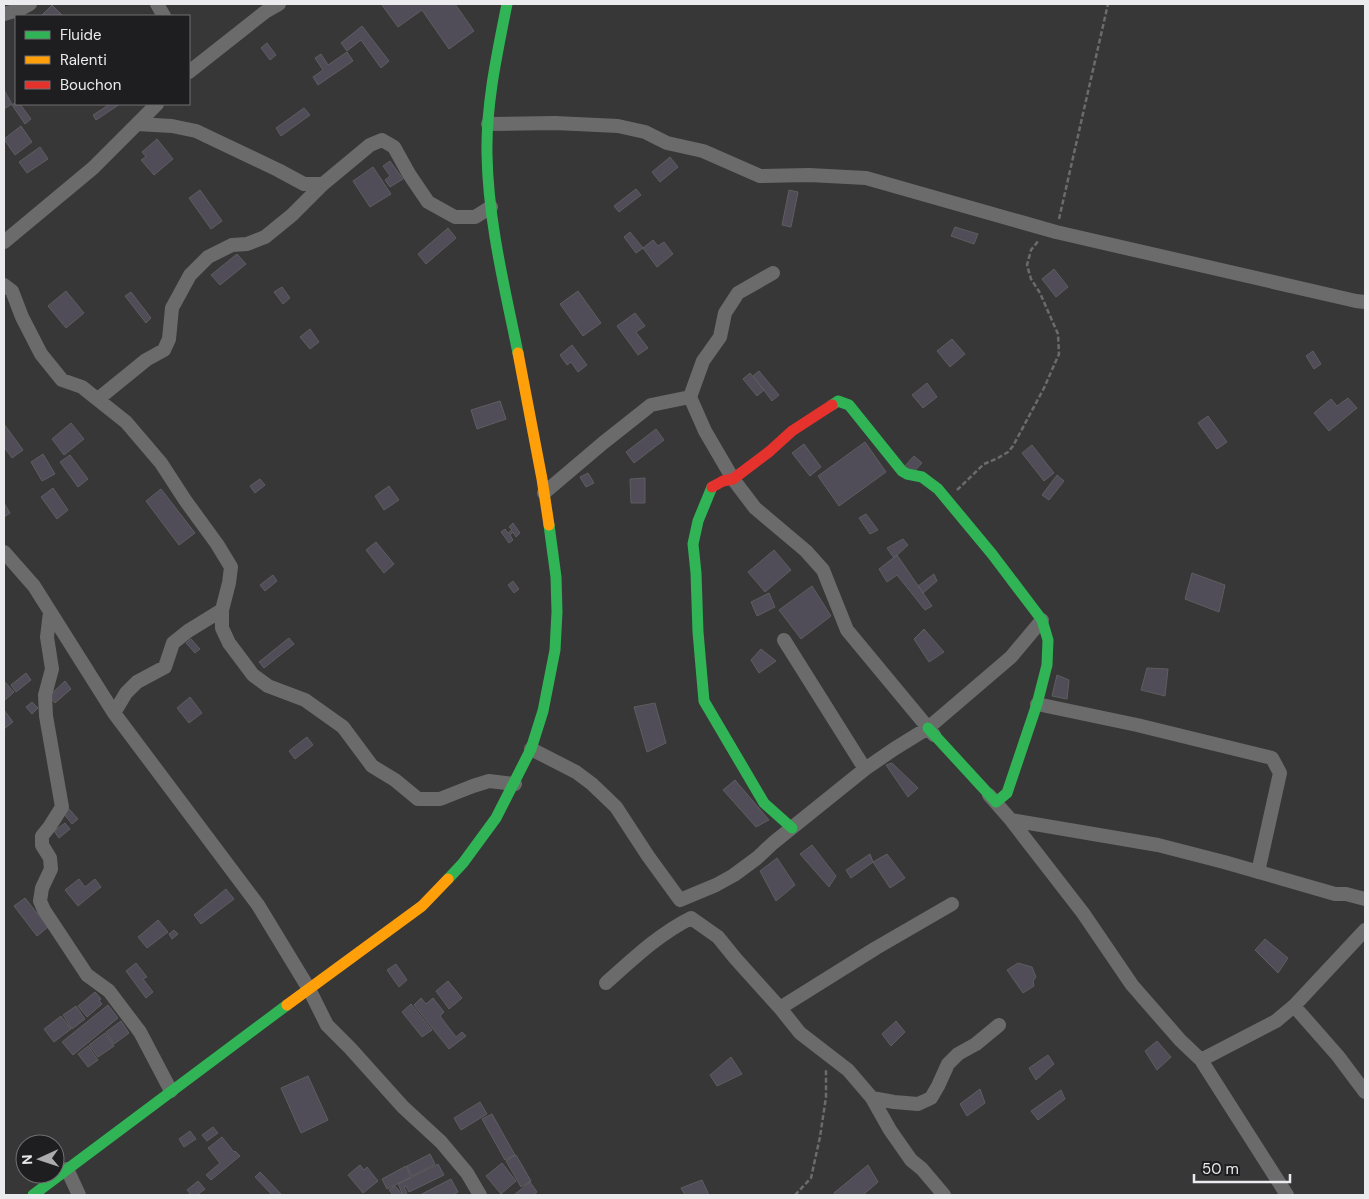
<svg xmlns="http://www.w3.org/2000/svg" width="1369" height="1199" font-family="'DM Sans',sans-serif">
	<style>
		.building { fill: #514d58; stroke: #5e5d5f }
		.lines { fill: none; stroke-linecap: round; stroke-linejoin: round }
		.path { stroke: #6b6b6b; stroke-width: 2.5; stroke-dasharray: 5 2.5; stroke-linecap: butt }
		.street { stroke: #6b6b6b; stroke-width: 14 }
		.fast { stroke: #30b455; stroke-width: 11 }
		.slow { stroke: #ff9f0a; stroke-width: 11 }
		.jam { stroke: #e5322d; stroke-width: 11 }
	</style>
	<rect width="100%" height="100%" fill="#373738"/>
	<path class="building" d="M383 4H455L474 31 449 49 422 10 398 27 382 5Z
		M52 5 63 16H41Z
		M362 26 389 61 381 68 361 40 347 51 341 43Z
		M267 43 276 55 270 60 261 48Z
		M347 52 353 61 318 85 313 77 323 70 315 58 321 54 328 65Z
		M4 90 12 104 4 109Z
		M16 102V104H20L31 119 25 124 12 105Z
		M110 104H120L96 120 93 115Z
		M304 108 310 115 281 136 276 128Z
		M21 126 32 142 15 155 4 139Z
		M157 139 173 159 154 175 141 160 146 157 142 152Z
		M40 147 48 159 27 173 19 162Z
		M670 157 678 167 660 182 652 172Z
		M390 161 403 179 390 187 385 180 390 176 383 166Z
		M373 167 391 194 370 207 353 181Z
		M636 189 641 195 619 212 614 206Z
		M200 190 222 221 211 229 189 198Z
		M789 190 798 192 791 227 782 225Z
		M955 227 978 234 974 244 951 236Z
		M448 228 456 238 426 264 418 254Z
		M630 232 643 248 636 253 624 237Z
		M653 240 658 246 664 242 673 254 657 267 643 248Z
		M237 254 246 264 220 285 211 275Z
		M1054 269 1068 287 1056 297 1042 279Z
		M282 287 290 298 283 304 274 292Z
		M66 291 84 313 66 328 48 306Z
		M578 291 601 323 583 336 560 304Z
		M131 292 151 318 146 323 125 296Z
		M635 313 645 326 636 332 648 348 638 355 617 326Z
		M310 329 319 342 310 349 300 337Z
		M952 339 965 354 950 367 937 351Z
		M572 345 587 365 578 372 571 362 567 365 560 355Z
		M1313 351 1321 364 1314 369 1306 356Z
		M759 371 779 395 772 401 753 376Z
		M750 373 764 390 757 396 743 379Z
		M927 383 937 397 923 408 912 395Z
		M1348 398 1357 408 1329 431 1314 413 1331 399 1337 406Z
		M500 401 506 419 477 429 471 410Z
		M1208 416 1227 442 1217 449 1198 423Z
		M71 423 84 439 64 455 52 439Z
		M4 424 23 450 12 458 4 447Z
		M656 429 664 440 634 463 626 452Z
		M865 442 886 472 839 506 818 476Z
		M804 444 821 467 810 476 792 453Z
		M1032 445 1054 473 1044 481 1022 453Z
		M43 454 55 474 42 481 31 462Z
		M70 455 88 479 78 487 60 462Z
		M914 456 922 463 911 475 903 468Z
		M588 473 594 483 586 487 580 477Z
		M1057 475 1064 481 1049 500 1042 495Z
		M645 478V503H631L630 479Z
		M260 479 265 485 255 493 250 486Z
		M389 486 399 500 384 510 375 496Z
		M53 488 68 510 57 519 41 497Z
		M161 489 195 533 179 545 146 501Z
		M4 503 10 513 4 517Z
		M866 514 878 530 870 534 859 518Z
		M513 523 520 533 516 537 513 532 510 535 513 540 509 543 501 532 505 529 508 533 512 530 509 527Z
		M903 539 908 545 894 558 887 548Z
		M376 542 394 564 384 573 366 550Z
		M774 550 791 570 765 592 748 572Z
		M897 555 932 606 925 610 897 575 887 582 879 569Z
		M1192 573 1225 585 1219 612 1185 599Z
		M934 574 937 581 923 593 918 586Z
		M273 575 277 581 265 591 260 585Z
		M513 581 519 589 514 593 508 585Z
		M812 586 831 616 801 639 779 610Z
		M769 593 775 607 757 616 751 602Z
		M924 629 944 652 929 662 914 639Z
		M289 638 294 644 264 668 259 662Z
		M191 639 200 649 195 653 186 643Z
		M761 649 776 661 759 673 751 660Z
		M1147 668 1168 669 1165 696 1141 690Z
		M26 673 31 680 16 692 11 685Z
		M1057 675 1069 680 1067 699 1052 696Z
		M4 681 14 692 4 701Z
		M65 681 71 689 55 703 49 696Z
		M190 697 202 713 189 723 177 708Z
		M32 702 38 708 32 714 26 707Z
		M655 703 666 743 647 752 634 707Z
		M4 710 13 722 4 729Z
		M307 737 313 745 295 759 289 751Z
		M892 763 918 788 908 797 886 765Z
		M735 780 769 820 756 827 723 790Z
		M69 809 78 819 72 824 63 813Z
		M65 823 70 829 59 838 54 831Z
		M812 845 836 876 829 887 800 854Z
		M870 854 873 862 851 878 846 870Z
		M887 854 905 878 890 888 873 862Z
		M777 858 795 885 776 901 760 871Z
		M79 879 85 887 95 879 101 887 78 906 65 890Z
		M226 889 234 899 201 924 194 915Z
		M25 898 48 927 37 936 14 906Z
		M158 920 168 932 147 948 138 937Z
		M174 930 178 934 172 939 169 934Z
		M1265 939 1288 958 1278 973 1255 950Z
		M136 963 147 977 143 979 153 992 146 998 126 971Z
		M1018 963 1032 967 1036 977 1033 981 1034 986 1023 993 1007 970Z
		M396 964 407 980 399 987 387 970Z
		M448 981 462 998 449 1009 436 991Z
		M95 992 101 999 99 1000 102 1004 87 1017 78 1006Z
		M421 998 426 1004 433 998 444 1012 440 1016 456 1037 462 1032 466 1036 449 1049 414 1005Z
		M411 1004 432 1030 422 1037 402 1012Z
		M108 1005 118 1018 73 1055 62 1042Z
		M76 1006 85 1019 72 1029 63 1015Z
		M61 1016 71 1029 54 1042 44 1029Z
		M121 1021 129 1033 114 1044 106 1032Z
		M896 1021 905 1032 891 1046 882 1034Z
		M105 1033 114 1046 98 1057 89 1045Z
		M1157 1041 1171 1057 1157 1070 1145 1051Z
		M88 1046 98 1060 88 1067 78 1054Z
		M1048 1055 1054 1064 1036 1080 1029 1068Z
		M731 1057 742 1074 717 1086 710 1075Z
		M308 1076 328 1120 301 1133 281 1088Z
		M980 1089 985 1103 967 1116 960 1104Z
		M1061 1090 1065 1099 1038 1120 1031 1111Z
		M480 1102 487 1114 461 1130 454 1118Z
		M492 1114 515 1155 505 1160 482 1119Z
		M213 1127 218 1133 207 1141 202 1135Z
		M190 1131 196 1139 184 1147 179 1139Z
		M222 1137 234 1152 235 1151 240 1156 211 1180 206 1175 220 1163 208 1148Z
		M430 1154 435 1164 412 1176 407 1166Z
		M516 1155 531 1181 521 1187 506 1161Z
		M502 1163 516 1181 501 1194 486 1176Z
		M438 1164 444 1175 409 1192 406 1186 404 1187 407 1193 403 1195 398 1184Z
		M360 1165 364 1170 367 1167 378 1181 363 1193 348 1175Z
		M868 1165 878 1182 863 1195H835L834 1193Z
		M406 1166 411 1177 387 1189 382 1179Z
		M260 1172 282 1195H272L255 1177Z
		M451 1179 458 1192 453 1195H420Z
		M702 1180 709 1195H685L681 1188Z
		M198 1181 205 1189 197 1195H191L187 1190Z
		M530 1182 537 1192 533 1195H514Z
		M395 1186 403 1195H393L389 1190Z"/>
	<g class="lines">
		<path class="path" d="M1059 219 1108 4
			M957 490 984 464 998 458 1008 452 1013 446 1044 388 1059 354 1058 334 1040 293 1031 279 1027 265 1031 250 1039 240
			M795 1195 811 1178 820 1137 826 1097V1068"/>
		<path class="street" d="M157 4 164 16
			M4 14 21 9 30 4
			M189 72 265 12 279 4
			M137 124 172 126 196 131 278 170 304 184H323L370 145 382 140 394 147 409 174 428 202 455 217H475L491 207
			M488 124 555 123 618 126 645 132 667 143 703 151 760 176 809 175 866 178 1056 232 1356 301 1365 302
			M4 242 93 168 157 104
			M773 273 738 293 725 313 720 337 703 361 690 397 705 431 733 479 755 508 806 551 823 570 847 630 934 735
			M4 285 12 291 22 317 41 354 62 380 82 387 126 422 161 463 185 500 217 544 231 567 229 583 222 610V628L229 643 253 675 268 686 305 700 343 727 372 766 395 780 418 799H440L473 786 489 781 515 784
			M98 399 146 360 164 350 169 339 172 308 190 275 208 257 232 245 247 244 265 237 292 215 323 184
			M544 493 603 443 651 405 690 397
			M4 552 34 586 114 713 258 905 309 989 327 1025 350 1048 403 1107 441 1142 467 1173 480 1195
			M50 612 47 637 52 669 45 695 46 716 62 807 50 826 42 836V845L50 858 51 869 42 888 40 901 44 910 87 975 109 991 140 1032 171 1091
			M784 640 865 769
			M1037 704 1137 725 1272 758 1280 773 1258 872
			M114 713 126 693 137 682 165 667 173 643 188 631 222 610
			M531 749 576 772 592 784 616 807 648 856 680 900 716 885 734 875 757 858 773 843 865 769 894 749 928 728 1011 657 1042 620
			M989 795 1011 820 1158 845 1224 862 1335 894H1346L1365 899
			M1011 820 1083 913 1132 985 1180 1040 1201 1060 1276 1021 1294 1006 1365 930
			M606 983C633 959 659 934 691 918L718 937 735 958 780 1008 800 1033 848 1070 872 1098 890 1130 911 1160 922 1169 944 1195
			M1294 1006 1338 1056 1365 1092
			M780 1008 876 948 952 904
			M1201 1060 1287 1195
			M872 1098 894 1102 918 1104 931 1098 938 1086 948 1064 958 1054 976 1044 999 1025
			M67 1169 79 1195"/>
		<path class="fast" d="M507 4C497 54 486 104 487 154 488 221 505 289 518 353
			M832 405 838 401 849 405 902 471 907 474 922 477 938 489 992 554 1042 620 1048 640 1047 665 1037 704 1007 793 996 802 928 728
			M712 487 698 521 693 544 696 573 698 632 704 701 764 803 792 828
			M448 879 463 863 496 818 531 749 543 711 555 650 557 612 556 577 549 525
			M33 1195 287 1005"/>
		<path class="slow" d="M518 353 542 479 549 525
			M287 1005 422 906 448 879"/>
		<path class="jam" d="M712 487 723 481 733 479 770 451 792 431 832 405"/>
	</g>
	<rect width="1369" height="1199" fill="none" stroke="#ebebed" stroke-width="10"/>
	<rect x="15" y="15" width="175" height="90" fill="#1e1d1f" stroke="#706f71"/>
	<rect x="25" y="31" width="25" height="8" fill="#30b455" stroke="#706f71"/>
	<text x="60" y="40" font-size="15" fill="#ebebed">Fluide</text>
	<rect x="25" y="56" width="25" height="8" fill="#ff9f0a" stroke="#706f71"/>
	<text x="60" y="65" font-size="15" fill="#ebebed">Ralenti</text>
	<rect x="25" y="81" width="25" height="8" fill="#e5322d" stroke="#706f71"/>
	<text x="60" y="90" font-size="15" fill="#ebebed">Bouchon</text>
	<g transform="translate(40 1159) rotate(267)"><circle r="24" fill="#1e1d1f" stroke="#706f71"/>
	<path d="M0-4L9 19L0 12L-9 19Z" fill="#acacae"/>
	<text y="-8" font-size="14" font-weight="bold" text-anchor="middle" fill="#ebebed">N</text>
	</g>
	<path d="M1194 1174v8h96v-8" fill="none" stroke="#ebebed" stroke-width="2.5"/>
	<text x="1202" y="1174" font-size="15" fill="#ebebed" stroke="#1e1d1f" stroke-width="4" paint-order="stroke">50 m</text>
</svg>
